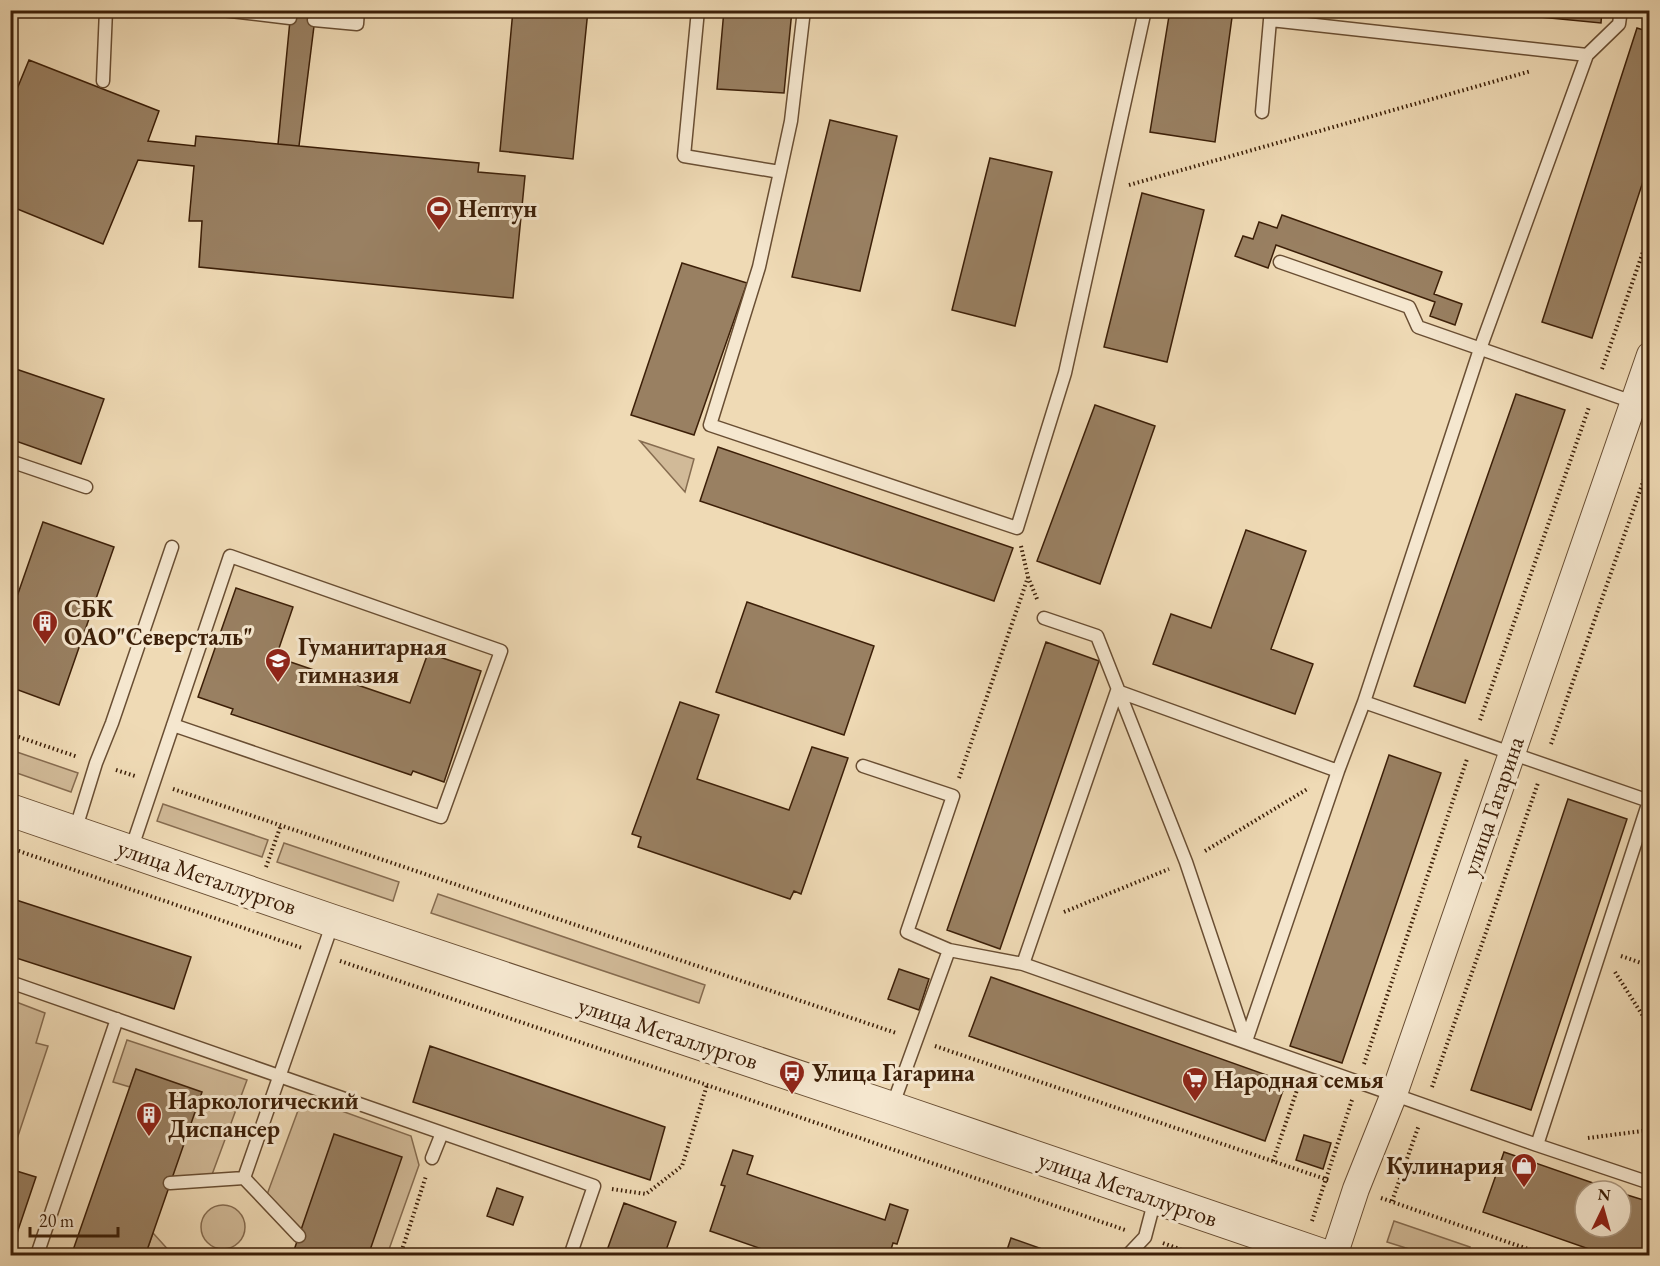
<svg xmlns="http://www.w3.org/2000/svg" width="1660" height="1266" font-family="'EB Garamond',serif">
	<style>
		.green { fill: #d1ba98; stroke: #866c50; stroke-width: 1.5 }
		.building { fill: #998062; stroke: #3c1f08; stroke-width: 1.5 }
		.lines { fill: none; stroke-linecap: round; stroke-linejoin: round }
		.service-casing { stroke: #694e33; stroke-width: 15 }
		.minor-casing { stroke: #694e33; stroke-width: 28 }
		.tertiary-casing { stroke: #694e33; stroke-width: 34 }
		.path { stroke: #3c1f08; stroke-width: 4; stroke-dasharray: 1.5 3; stroke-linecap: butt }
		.service { stroke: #f5e7cf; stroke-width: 12 }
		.minor { stroke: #f5e7cf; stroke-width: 26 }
		.tertiary { stroke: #f5e7cf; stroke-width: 32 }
		.labels { text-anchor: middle; stroke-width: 6; stroke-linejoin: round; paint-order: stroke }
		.poi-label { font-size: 24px; font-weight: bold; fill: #3c1f08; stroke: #f5e7cf; text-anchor: start }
		.street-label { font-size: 24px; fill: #3c1f08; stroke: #f5e7cf }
	</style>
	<rect width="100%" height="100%" fill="#efdab5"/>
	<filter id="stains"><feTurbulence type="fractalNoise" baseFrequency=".00333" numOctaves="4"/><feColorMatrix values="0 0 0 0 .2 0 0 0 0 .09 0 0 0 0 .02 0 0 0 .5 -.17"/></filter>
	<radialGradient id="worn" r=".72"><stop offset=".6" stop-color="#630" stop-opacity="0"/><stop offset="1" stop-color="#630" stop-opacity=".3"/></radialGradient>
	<path class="green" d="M640 441 694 459 685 492Z
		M11 750 78 773 71 792 11 771Z
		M163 804 268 840 262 857 157 821Z
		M284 843 399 882 393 901 277 862Z
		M438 894 705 985 699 1003 431 913Z
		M11 1000 45 1013 36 1043 48 1046 11 1157Z
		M127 1040 247 1080 210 1180 170 1183 136 1070 130 1087 113 1082Z
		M303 1097 411 1136 419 1165 387 1255H368L299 1236 265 1200Z
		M201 1227a22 22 0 1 1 44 0a22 22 0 1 1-44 0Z
		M1394 1221 1470 1247 1467 1255H1428L1387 1242Z
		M153 1233 173 1255 145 1256Z"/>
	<path class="building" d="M291 10H316L299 146 278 144Z
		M513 10H588L573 159 500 151Z
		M724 10H792L784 93 717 89Z
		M1170 10H1233L1215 142 1150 132Z
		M1469 10H1602L1601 23Z
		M1637 28 1650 32V160L1592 338 1542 322Z
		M29 60 159 111 148 141 195 146 196 136 299 146 479 163 478 172 525 176 513 298 199 267 202 221H189L194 166 138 160 103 244 10 206V106Z
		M830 120 897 136 860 291 792 277Z
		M990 158 1052 172 1015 326 952 310Z
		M1142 193 1204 210 1167 362 1104 347Z
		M1282 215 1442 272 1434 294 1462 304 1455 325 1430 316 1435 302 1276 245 1268 268 1235 256 1243 236 1253 239 1259 222 1277 228Z
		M682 263 747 283 694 435 631 415Z
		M10 367 104 399 81 464 10 439Z
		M1516 394 1565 410 1465 703 1414 686Z
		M1095 405 1155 426 1100 584 1037 561Z
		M718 447 1013 548 994 601 700 501Z
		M43 522 114 547 59 705 10 687V604L14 605Z
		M1246 530 1306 551 1271 649 1313 664 1295 714 1153 664 1171 614 1211 628Z
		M236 588 293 607 276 657 410 703 428 653 481 671 444 782 413 771 411 775 231 714 233 709 198 697Z
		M747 602 874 646 844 735 716 692Z
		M1046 642 1099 661 1000 949 947 930Z
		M680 702 719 715 697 779 789 810 812 747 848 758 801 894 794 891 790 899 638 847 641 837 632 834Z
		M1389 755 1441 773 1342 1063 1290 1046Z
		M1568 799 1627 819 1531 1110 1471 1090Z
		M10 898 191 957 174 1009 10 956Z
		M899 969 929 979 919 1010 888 999Z
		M991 977 1286 1082 1265 1141 969 1036Z
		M430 1046 665 1127 650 1180 413 1102Z
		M136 1069 202 1092 145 1256H71Z
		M334 1134 402 1157 368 1256H292Z
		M1304 1135 1331 1143 1323 1169 1296 1160Z
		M733 1150 753 1156 747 1174 885 1220 890 1204 908 1210 897 1244 893 1243 889 1256H782L710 1231 725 1186 721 1185Z
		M1504 1152 1616 1191H1585V1227H1621V1193L1650 1202V1256H1609L1483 1212Z
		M10 1169 36 1177 11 1251H10Z
		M497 1188 523 1197 513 1225 487 1216Z
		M624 1203 676 1222 664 1256H605Z
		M1011 1238 1062 1256H1005Z"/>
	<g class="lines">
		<defs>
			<path id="service" d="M222 10 290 18
				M698 10 684 156 780 172
				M804 10 791 121 780 172 759 267 710 425 1017 528 1065 373 1145 10
				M314 20 357 24 358 10
				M1587 55 1619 24 1621 10
				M103 81 106 10
				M1262 112 1270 20
				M1280 262 1409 307 1418 327 1633 402
				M10 461 86 487
				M1044 618 1097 636 1186 862 1246 1041
				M863 766 953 796 907 932 949 950
				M75 831 96 763 112 723 172 547
				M131 850 230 556 501 651 441 817 173 725
				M1023 964 1117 691 1338 771
				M10 982 594 1186 570 1256
				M1246 1041 1338 771 1364 702 1480 349 1587 55 1270 20 1271 10
				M892 1107 949 950 1023 964 1537 1145 1649 801 1364 702
				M1537 1145 1650 1183
				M432 1158 442 1133
				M244 1178 299 1236
				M170 1183 244 1178 333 922
				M38 1252 117 1019
				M1127 1256 1145 1237 1155 1199"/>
			<path id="minor" d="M1334 1256 1356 1189 1394 1094 1650 355"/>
			<path id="tertiary" d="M10 810 333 921 892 1108 1325 1256"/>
		</defs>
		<use href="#service" class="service-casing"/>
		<use href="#minor" class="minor-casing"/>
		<use href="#tertiary" class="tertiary-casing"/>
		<path class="path" d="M1129 185 1531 71
			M1602 369 1650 232
			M1021 546 1028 577 1037 599
			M1480 720 1589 407
			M10 734 78 757
			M1551 744 1650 462
			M116 770 135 776
			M959 778 1028 577
			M173 789 896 1033
			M10 848 302 948
			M1205 851 1309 788
			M266 867 281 825
			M1064 912 1169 869
			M1621 956 1650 966
			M340 961 707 1085 1125 1230
			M1615 972 1650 1027
			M935 1046 1331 1181
			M1364 1064 1467 759
			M1432 1087 1538 783
			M1588 1138 1650 1130
			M1273 1161 1300 1081
			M612 1189 646 1194 682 1166 707 1085
			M1381 1198 1548 1256
			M1392 1201 1419 1125
			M1312 1221 1352 1100
			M1163 1243 1198 1256
			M400 1256 426 1176"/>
		<use href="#service" class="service"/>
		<use href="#minor" class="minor"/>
		<use href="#tertiary" class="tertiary"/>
	</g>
	<defs>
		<symbol id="stadium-pin" viewBox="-11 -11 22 30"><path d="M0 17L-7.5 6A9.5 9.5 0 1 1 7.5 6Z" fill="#8f2418" stroke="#f5e7cf"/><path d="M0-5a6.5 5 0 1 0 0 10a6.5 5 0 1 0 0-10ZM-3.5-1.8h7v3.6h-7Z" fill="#fff"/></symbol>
		<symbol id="building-pin" viewBox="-11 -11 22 30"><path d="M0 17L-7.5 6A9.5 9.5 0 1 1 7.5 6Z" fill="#8f2418" stroke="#f5e7cf"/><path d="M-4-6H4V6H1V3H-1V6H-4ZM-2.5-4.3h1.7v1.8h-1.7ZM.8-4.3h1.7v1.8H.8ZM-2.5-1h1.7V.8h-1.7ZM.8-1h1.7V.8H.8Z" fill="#fff"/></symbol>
		<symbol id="school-pin" viewBox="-11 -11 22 30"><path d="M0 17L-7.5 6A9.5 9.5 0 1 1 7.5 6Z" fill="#8f2418" stroke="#f5e7cf"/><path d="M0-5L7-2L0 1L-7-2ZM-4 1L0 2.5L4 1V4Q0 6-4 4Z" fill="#fff"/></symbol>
		<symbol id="bus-pin" viewBox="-11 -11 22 30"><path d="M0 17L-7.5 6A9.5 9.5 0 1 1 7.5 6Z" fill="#8f2418" stroke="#f5e7cf"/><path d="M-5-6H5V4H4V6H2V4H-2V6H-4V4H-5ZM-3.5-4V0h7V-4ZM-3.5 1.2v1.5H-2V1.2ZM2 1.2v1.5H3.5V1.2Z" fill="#fff"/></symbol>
		<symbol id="supermarket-pin" viewBox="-11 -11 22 30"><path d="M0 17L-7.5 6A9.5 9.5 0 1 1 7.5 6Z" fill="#8f2418" stroke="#f5e7cf"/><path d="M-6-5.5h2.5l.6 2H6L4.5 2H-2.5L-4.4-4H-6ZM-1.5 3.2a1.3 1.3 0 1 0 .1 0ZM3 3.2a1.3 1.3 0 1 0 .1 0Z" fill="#fff"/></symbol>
		<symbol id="shop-pin" viewBox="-11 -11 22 30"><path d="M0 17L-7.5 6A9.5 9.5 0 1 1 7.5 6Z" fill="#8f2418" stroke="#f5e7cf"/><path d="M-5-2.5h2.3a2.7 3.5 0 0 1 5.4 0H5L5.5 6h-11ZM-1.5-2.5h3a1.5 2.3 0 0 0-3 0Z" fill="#fff"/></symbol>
	</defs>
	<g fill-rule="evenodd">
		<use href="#stadium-pin" x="424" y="194" width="30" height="40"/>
		<use href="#building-pin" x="30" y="608" width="30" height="40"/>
		<use href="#school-pin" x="263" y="646" width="30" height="40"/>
		<use href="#bus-pin" x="777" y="1058" width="30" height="40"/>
		<use href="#supermarket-pin" x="1180" y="1065" width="30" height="40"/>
		<use href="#building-pin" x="134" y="1100" width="30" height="40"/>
		<use href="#shop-pin" x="1509" y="1151" width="30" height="40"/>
	</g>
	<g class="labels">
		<g class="poi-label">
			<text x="458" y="217">Нептун</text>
			<text x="64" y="617">СБК<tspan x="64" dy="28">ОАО"Северсталь"</tspan></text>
			<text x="298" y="655">Гуманитарная<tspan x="298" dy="28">гимназия</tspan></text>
			<text x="812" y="1081">Улица Гагарина</text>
			<text x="1214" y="1088">Народная семья</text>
			<text x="168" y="1109">Наркологический<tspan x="168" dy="28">Диспансер</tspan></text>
			<text x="1504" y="1174" text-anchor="end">Кулинария</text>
		</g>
		<g class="street-label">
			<text transform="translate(1493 806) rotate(-71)" y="8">улица Гагарина</text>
			<text transform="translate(207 877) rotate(19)" y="8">улица Металлургов</text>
			<text transform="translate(668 1033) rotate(18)" y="8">улица Металлургов</text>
			<text transform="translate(1128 1189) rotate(19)" y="8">улица Металлургов</text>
		</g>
	</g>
	<rect width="1660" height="1266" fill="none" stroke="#efdab5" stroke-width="36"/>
	<rect x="12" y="12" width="1636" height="1242" fill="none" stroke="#3c1f08" stroke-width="3"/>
	<rect x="18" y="18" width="1624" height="1230" fill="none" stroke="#3c1f08" stroke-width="1.5"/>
	<g transform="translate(1603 1209) rotate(5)"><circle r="28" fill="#f5e7cf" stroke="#ab977f" stroke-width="1.5"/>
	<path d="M0-4.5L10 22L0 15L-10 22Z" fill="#8f2418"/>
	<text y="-9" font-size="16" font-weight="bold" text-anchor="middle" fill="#3c1f08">N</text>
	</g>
	<path d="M30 1227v9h88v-9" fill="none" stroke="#3c1f08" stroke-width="3"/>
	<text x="39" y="1227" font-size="18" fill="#3c1f08" stroke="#f5e7cf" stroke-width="4.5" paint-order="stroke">20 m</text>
	<rect width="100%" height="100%" filter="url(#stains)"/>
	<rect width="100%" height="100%" fill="url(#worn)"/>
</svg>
